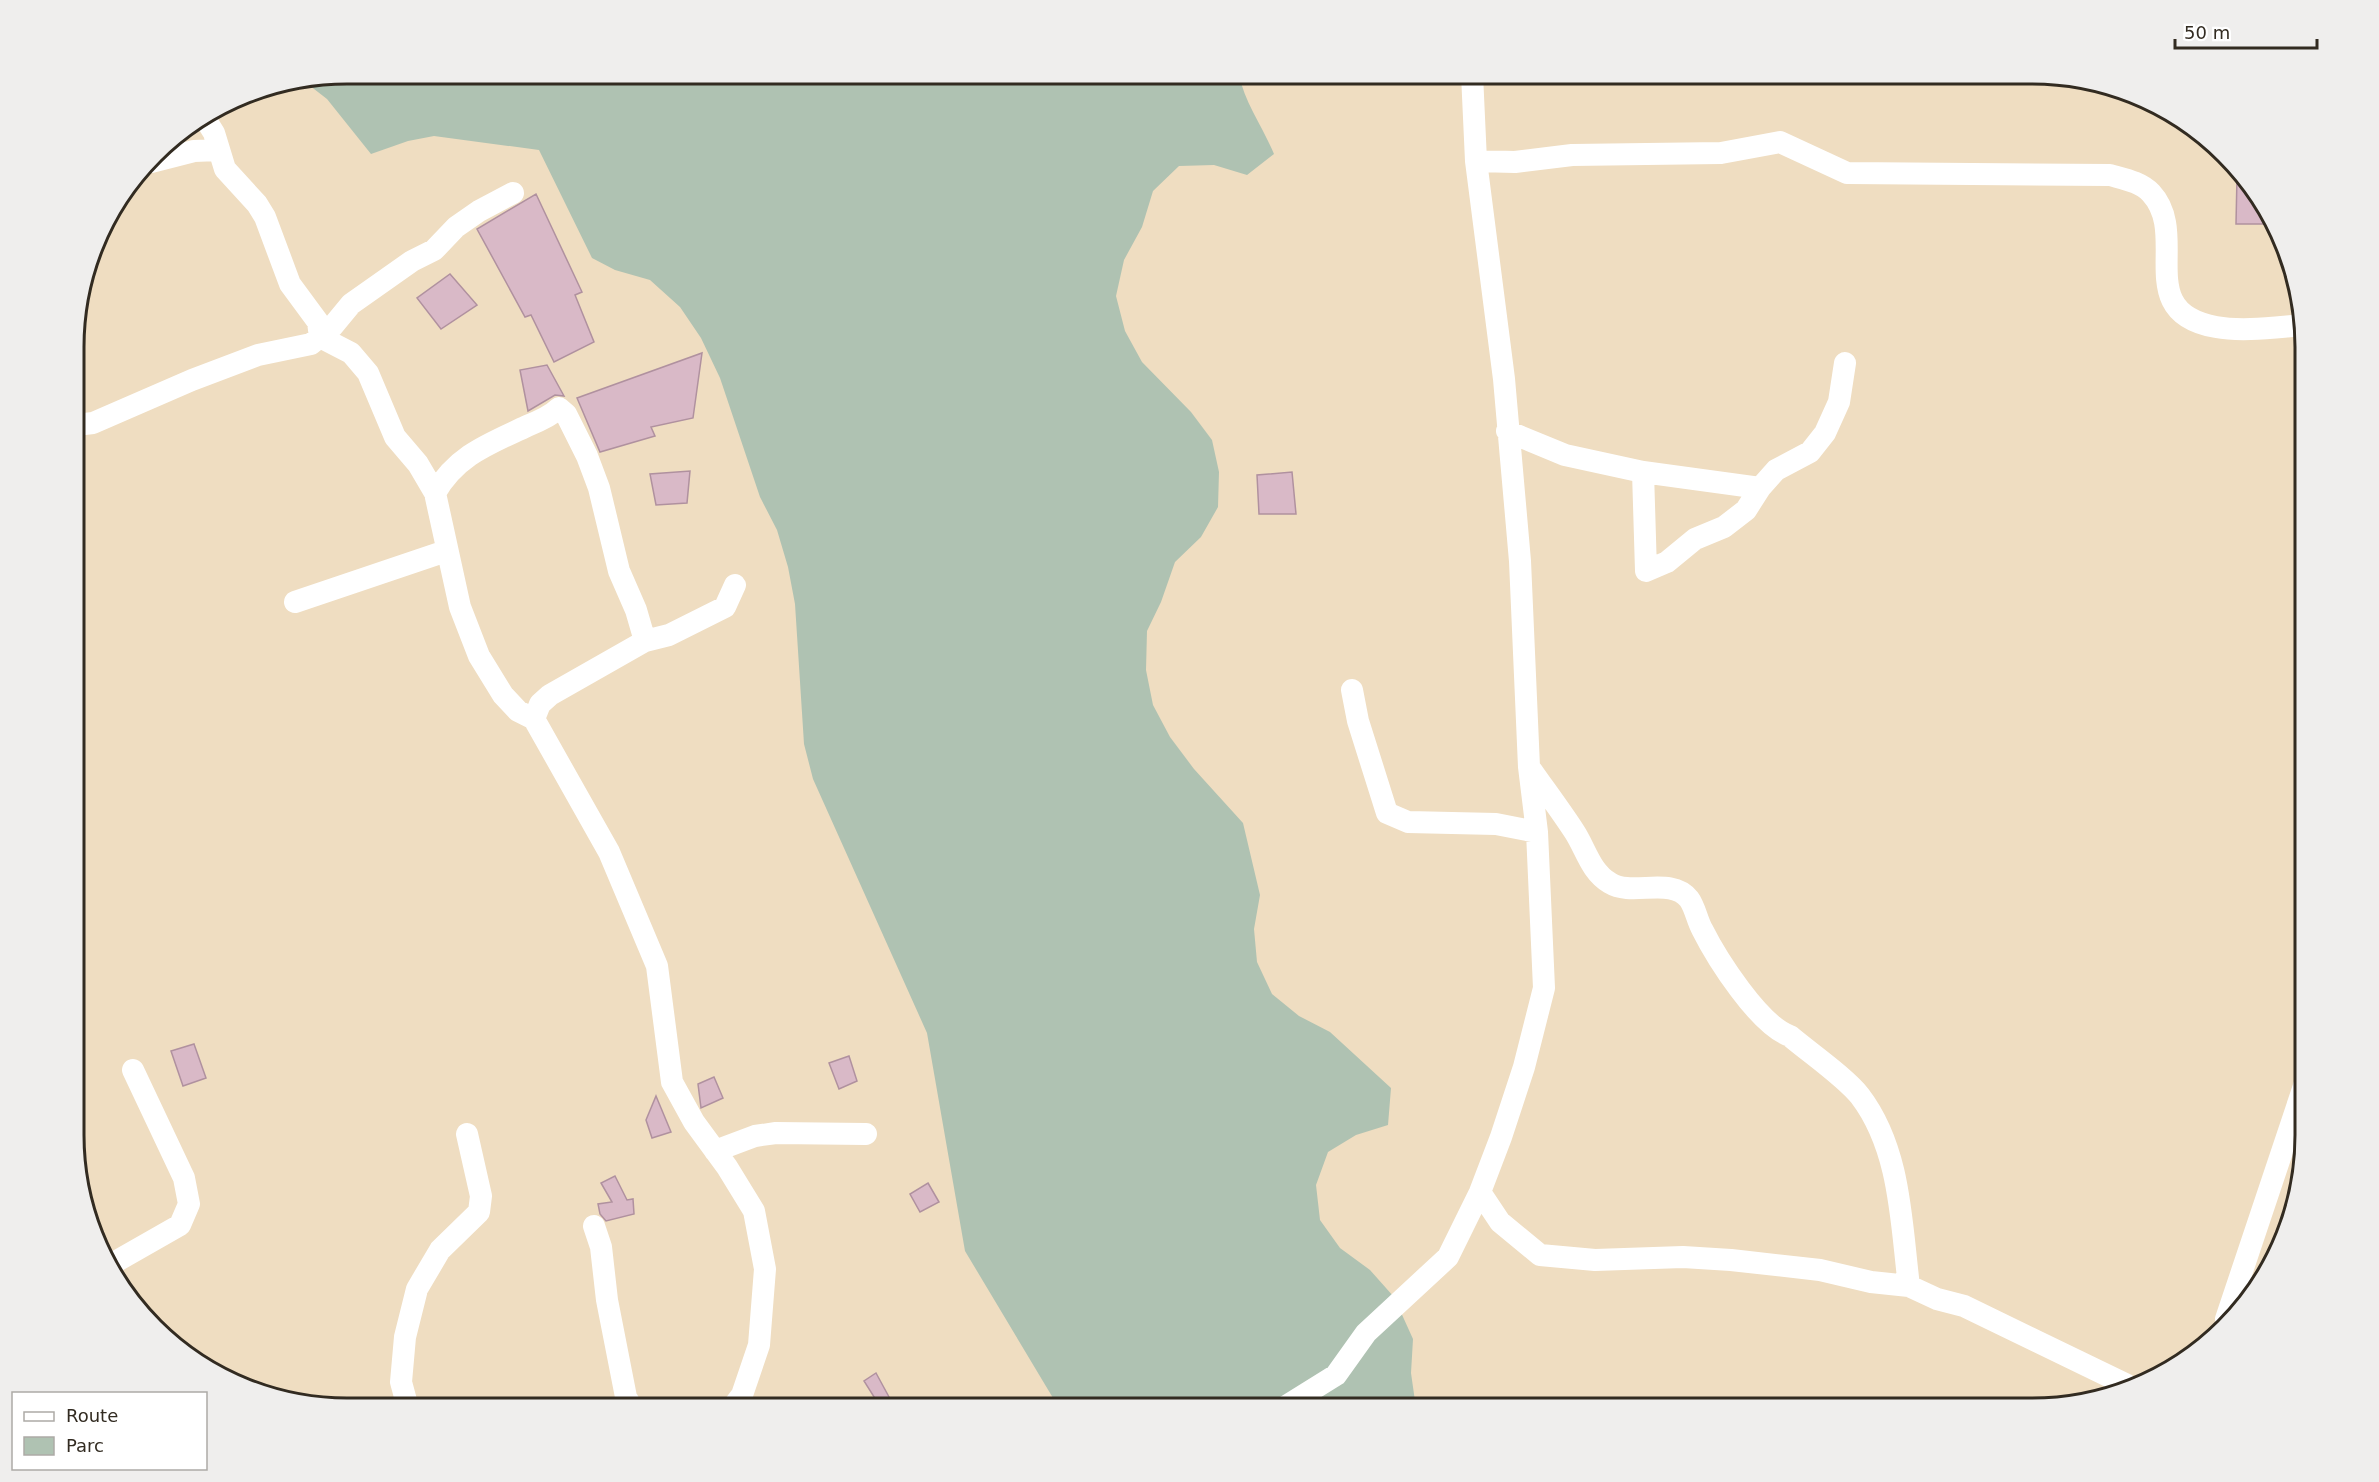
<svg xmlns="http://www.w3.org/2000/svg" width="2379" height="1482" font-family="'DejaVu Sans',sans-serif">
	<style>
		.green { fill: #afc2b2 }
		.building { fill: #d9b9c7; stroke: #b0919f; stroke-width: 1.5 }
		.lines { fill: none; stroke-linecap: round; stroke-linejoin: round }
		.street { stroke: #fff; stroke-width: 22 }
		.rim { fill: none; stroke: #322b21; stroke-width: 3 }
	</style>
	<rect width="100%" height="100%" fill="#efddc1"/>
	<path class="green" d="M347 74H1239C1244 102 1263 127 1274 154L1247 175 1214 165 1179 166 1153 191 1142 227 1124 260 1116 296 1125 331 1142 362 1191 412 1212 440 1219 472 1218 507 1201 537 1175 562 1161 602 1147 631 1146 670 1153 705 1170 737 1194 769 1243 823 1260 895 1254 929 1257 962 1272 994 1299 1016 1330 1032 1391 1088 1388 1125 1356 1135 1328 1152 1316 1185 1320 1220 1340 1248 1370 1270 1394 1297 1413 1339 1411 1373 1416 1408H1059L965 1251 927 1033 813 779 804 744 795 604 788 567 777 530 760 497 720 378 701 338 680 307 650 280 615 270 592 258 539 150 434 136 408 141 371 154 327 99 305 82Z"/>
	<path class="building" d="M2237 177 2269 210 2273 224H2236Z
		M536 194 582 292 575 295 594 342 554 362 531 315 525 317 477 229Z
		M450 274 477 305 441 329 417 298Z
		M702 353 693 418 651 427 655 436 600 452 577 398Z
		M547 365 564 396 555 395 528 411 520 370Z
		M690 471 687 503 656 505 650 474Z
		M1292 472 1296 514H1259L1257 475Z
		M194 1044 206 1078 183 1086 171 1051Z
		M849 1056 857 1081 839 1089 829 1063Z
		M714 1077 723 1098 701 1108 698 1084Z
		M656 1096 671 1132 652 1138 646 1120Z
		M615 1176 627 1200 633 1199 634 1214 606 1221 600 1214 598 1204 612 1202 601 1183Z
		M928 1183 939 1202 920 1212 910 1194Z
		M876 1373 895 1408H881L864 1381Z"/>
	<g class="lines">
		<path class="street" d="M209 125 214 133 225 169 257 204 265 217 290 284 318 322 320 337 351 353 368 373 395 437 418 464 435 493 460 607 479 656 503 695 518 711 534 719
			M1476 161 1515 162 1572 155 1721 153 1780 142 1847 173 2110 175C2124 179 2141 182 2151 193 2191 236 2131 312 2216 327 2243 332 2277 327 2304 325
			M151 162 194 151 219 150
			M76 425 93 423 192 380 258 355 311 344 332 327 351 304 412 261 434 250 456 227 479 211 513 193
			M1507 431 1565 455 1643 472 1760 488
			M1643 472 1646 571 1667 562 1695 539 1724 527 1746 510 1760 488 1776 470 1810 452 1825 433 1839 402 1845 363
			M435 493C457 455 489 444 527 426 537 422 551 416 559 408L566 414 587 456 599 488 619 571 636 610 645 641
			M295 602 446 551
			M1352 690 1358 721 1387 813 1408 822 1496 824 1537 832
			M1532 771C1546 791 1561 811 1574 831 1586 849 1590 871 1610 883 1632 897 1671 876 1689 899 1695 907 1697 920 1702 929 1717 959 1759 1025 1790 1036 1810 1053 1845 1077 1860 1096 1901 1150 1901 1223 1909 1286
			M715 1151 755 1136 776 1133 866 1134
			M1480 1192 1500 1222 1540 1255 1595 1260 1683 1257 1731 1260 1820 1270 1871 1282 1909 1286 1937 1299 1964 1306 2127 1385
			M594 1226 601 1247 607 1300 626 1397 632 1408
			M108 1266 180 1225 189 1204 184 1178 133 1070
			M2226 1319 2305 1083
			M408 1408 401 1382 405 1337 417 1289 440 1250 479 1212 481 1196 467 1134
			M732 1408 742 1395 759 1345 765 1269 754 1211 727 1167 694 1122 672 1082 657 966 609 852 534 719 540 704 550 695 645 641 669 635 725 607 735 585
			M1283 1408 1336 1375 1366 1333 1448 1257 1480 1192 1501 1137 1524 1067 1544 988 1537 832 1529 767 1520 561 1504 379 1476 161 1472 74"/>
	</g>
	<path d="M0 0H2379V1482H0ZM347 84H2032A263 263 0 0 1 2295 347V1135A263 263 0 0 1 2032 1398H347A263 263 0 0 1 84 1135V347A263 263 0 0 1 347 84Z" fill="#efeeed" fill-rule="evenodd"/>
	<path class="rim" d="M347 84H2032A263 263 0 0 1 2295 347V1135A263 263 0 0 1 2032 1398H347A263 263 0 0 1 84 1135V347A263 263 0 0 1 347 84Z"/>
	<rect x="12" y="1392" width="195" height="78" fill="#ffffff" stroke="#adaaa6" stroke-width="1.5"/>
	<rect x="24" y="1412" width="30" height="9" fill="#ffffff" stroke="#adaaa6" stroke-width="1.5"/>
	<text x="66" y="1422" font-size="18" fill="#322b21">Route</text>
	<rect x="24" y="1437" width="30" height="18" fill="#afc2b2" stroke="#adaaa6" stroke-width="1.5"/>
	<text x="66" y="1452" font-size="18" fill="#322b21">Parc</text>
	<path d="M2175 39v9h142v-9" fill="none" stroke="#322b21" stroke-width="3"/>
	<text x="2184" y="39" font-size="18" fill="#322b21" stroke="#ffffff" stroke-width="4.5" paint-order="stroke">50 m</text>
</svg>
